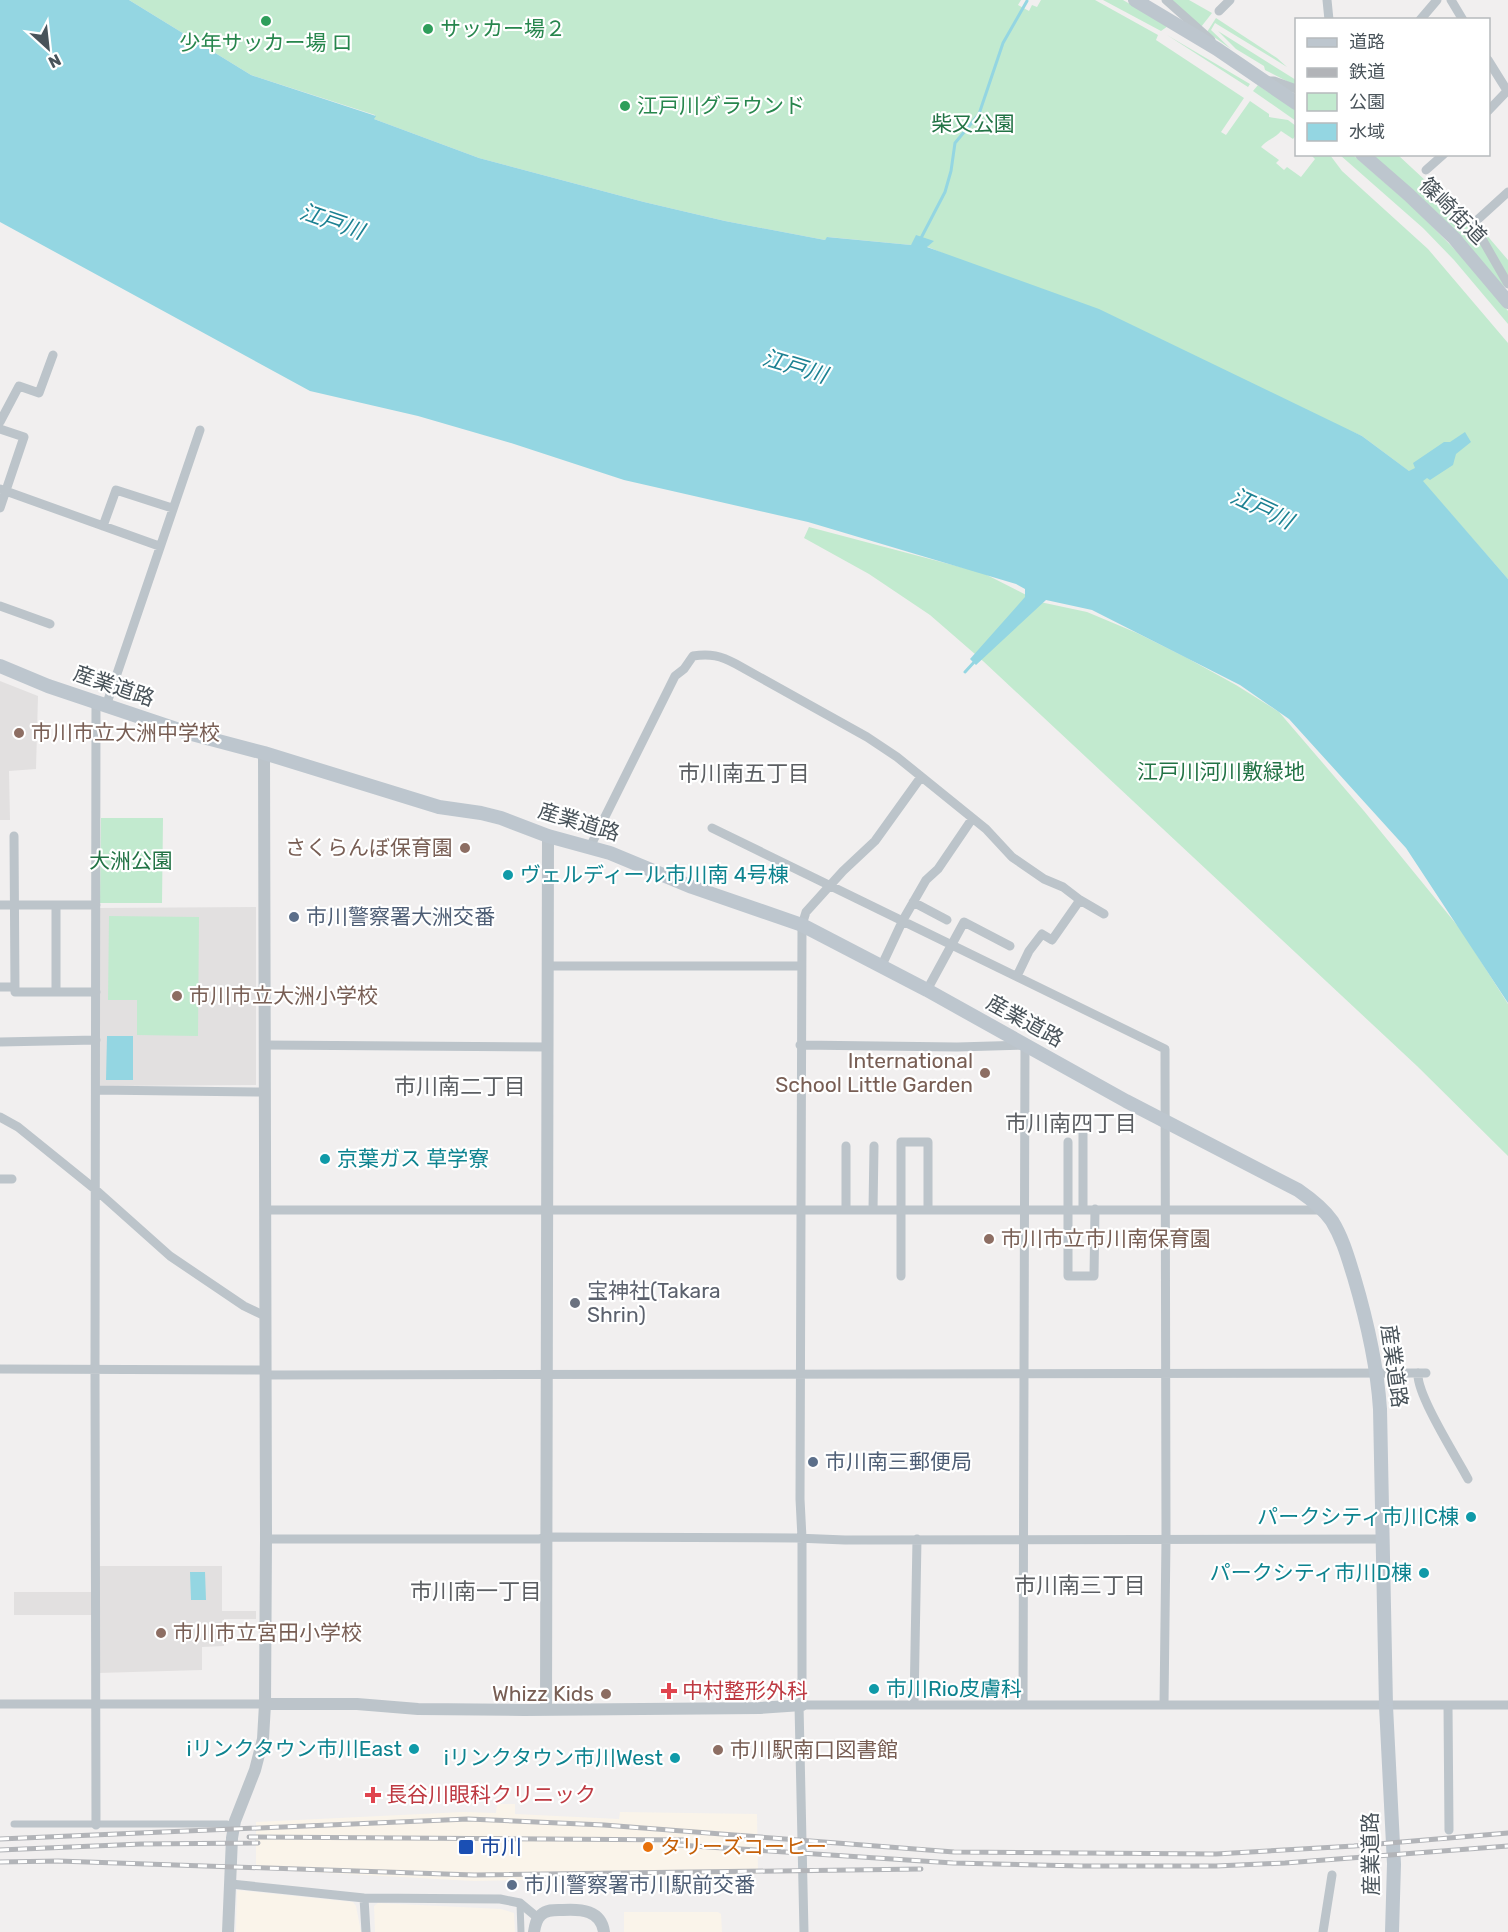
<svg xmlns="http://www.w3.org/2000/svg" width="1508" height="1932" font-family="Rubik,'Noto Sans JP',sans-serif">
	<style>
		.commercial { fill: #faf4ea }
		.education { fill: #e2e0e0 }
		.green { fill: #c2eacf }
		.water { fill: #94d6e2 }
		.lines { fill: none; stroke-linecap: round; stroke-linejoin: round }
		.stream { stroke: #94d6e2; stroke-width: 3 }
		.pedestrian { stroke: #bcc4ca; stroke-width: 7 }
		.minor { stroke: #bcc4ca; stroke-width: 9 }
		.tertiary { stroke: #bcc4ca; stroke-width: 12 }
		.secondary { stroke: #bdc6ce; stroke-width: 14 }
		.rail-casing { stroke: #b2b4b8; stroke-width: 5 }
		.rail { stroke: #fff; stroke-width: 3; stroke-dasharray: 9; stroke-linecap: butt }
		.leisure-dot { fill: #2e9e5b; stroke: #fff; stroke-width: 2 }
		.education-dot { fill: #8d6e63; stroke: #fff; stroke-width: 2 }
		.culture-dot { fill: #0f9aa8; stroke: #fff; stroke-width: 2 }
		.service-dot { fill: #5c6f8a; stroke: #fff; stroke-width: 2 }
		.worship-dot { fill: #6b7280; stroke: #fff; stroke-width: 2 }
		.health-dot { fill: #e0444e; stroke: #fff; stroke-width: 2 }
		.transit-dot { fill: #1a4fb4; stroke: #fff; stroke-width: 2 }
		.food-dot { fill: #e8710a; stroke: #fff; stroke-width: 2 }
		.labels { text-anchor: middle; stroke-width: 4.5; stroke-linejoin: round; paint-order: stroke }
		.leisure-label { font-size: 21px; fill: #27864d; stroke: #fff; text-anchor: start }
		.park-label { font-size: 21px; fill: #227345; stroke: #fff }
		.street-label { font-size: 21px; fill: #49535a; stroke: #fff }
		.education-label { font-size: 21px; fill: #785e54; stroke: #fff; text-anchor: start }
		.culture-label { font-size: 21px; fill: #0d838f; stroke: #fff; text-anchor: end }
		.service-label { font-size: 21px; fill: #4e5e75; stroke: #fff; text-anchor: start }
		.worship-label { font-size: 21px; fill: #5b616d; stroke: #fff; text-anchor: start }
		.health-label { font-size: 21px; fill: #be3a42; stroke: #fff; text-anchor: start }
		.transit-label { font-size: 21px; fill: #164399; stroke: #fff; text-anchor: start }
		.food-label { font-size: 21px; fill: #c56008; stroke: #fff; text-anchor: start }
		.water-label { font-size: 22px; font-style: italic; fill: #1c8192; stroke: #fff }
		.neighbourhood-label { font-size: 22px; fill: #5c5f63; stroke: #fff }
	</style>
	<rect width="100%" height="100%" fill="#f1efef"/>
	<path class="commercial" d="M497 1804H515V1814L619 1819 620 1812 757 1814 758 1874 623 1879V1888L573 1889V1879L474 1881 256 1869V1822L463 1812 496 1813Z
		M237 1890 353 1902 356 1906 361 1932H236Z
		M378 1903 501 1909 514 1913 515 1932H375L374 1906Z
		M624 1912H718L721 1914 722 1932H624Z"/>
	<path class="education" d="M0 681 38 696 36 769 9 771 10 820H0Z
		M256 907V1085L99 1086V908Z
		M98 1566H222V1611H256V1619H224V1646L202 1647V1670L98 1673Z
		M14 1592H93V1615H14Z"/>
	<path class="green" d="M129 0H1021L1018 5 1029 11 1032 5 1037 7 1041 0H1095L1158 35 1156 40 1244 98 1221 132 1226 135 1250 101 1269 114V117L1288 120 1296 126V135L1293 139 1281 131C1276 138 1266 140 1261 147L1279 160 1276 163 1284 170 1287 167 1301 177 1315 159 1311 155H1330L1342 171 1428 249 1508 343V579L1422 481 1362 436 926 246 933 241 911 245 828 237 825 240 725 221 644 202 479 158 374 119 375 115 251 75Z
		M1103 0H1123L1168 26 1161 31Z
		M1171 0H1189L1212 13 1201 27Z
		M1216 18 1277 58 1287 67 1215 23 1211 30 1231 49 1207 32Z
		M1218 31 1296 80V86L1265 70 1264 66 1236 49Z
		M1167 35 1250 84 1248 87Z
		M1258 85 1268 92 1270 90 1296 110V121L1253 91Z
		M1340 155H1353L1414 208 1475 270 1508 311V324L1454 260 1423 228Z
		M1372 155H1398L1469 221 1504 285 1503 288Z
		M1478 225 1508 260V276Z
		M809 527 983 573 1040 602 1087 612 1137 633 1187 658 1236 685 1279 712 1364 811 1461 930 1508 1004V1156L1417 1066 983 661 930 615 869 574 804 538Z
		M101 818H163L162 903H100Z
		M109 916 199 917 198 1036 137 1035V1000H108Z"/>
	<path class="water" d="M0 0H129L251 75 376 116 374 119 479 158 644 202 725 221 825 240 827 237 911 245 916 235 934 241 927 247 1099 309 1362 436 1409 471 1415 468 1413 463 1444 442H1450L1465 432 1471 442 1456 454 1453 465 1430 480 1427 478 1423 481 1508 579V1003L1406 848 1289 719 1240 685 1092 610 1046 600 976 665 970 659 1025 597V589L1016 584 808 522 624 480 511 443 418 416 310 391 0 222Z
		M107 1036H133V1080H106Z
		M190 1572H205L206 1600H191Z"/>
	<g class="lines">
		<path class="stream" d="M920 240 945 192 951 171 955 143 979 114 1003 43 1027 1
			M965 672 976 660"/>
		<path class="pedestrian" d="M14 1824H227
			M520 1903 521 1932"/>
		<path class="minor" d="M1166 0 1211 40
			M1327 0 1329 20
			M1451 0 1463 20
			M1219 11 1230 0
			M1420 20 1437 0
			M1488 60 1508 92
			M1265 81H1274L1296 89
			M1488 111 1508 90
			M1426 170 1444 154
			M1508 192 1475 222 1474 225 1508 284
			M0 422 19 386 39 393 53 355
			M0 429 24 437 0 508
			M0 489 159 546
			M103 526 116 490 172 508
			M0 606 50 624
			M96 703 95 1370 96 1825
			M106 706 200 430
			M921 777 875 841 843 871 806 912 802 925 800 1499 802 1538V1705H1508
			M712 828 1165 1049 1166 1539 1164 1705
			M14 836 15 992H96
			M590 847 675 676 684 669 693 656C710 653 721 656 736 664L867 737 897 757 986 829 1012 857 1044 879 1063 887 1080 900 1104 914
			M913 902 947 920
			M0 905H96
			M56 905V992
			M548 966H801
			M881 967 903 920 926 880 938 869 972 819
			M1017 976 1029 951 1042 934 1052 940 1080 900
			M0 987H15
			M927 990 964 922 1010 946
			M0 1042 96 1040
			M264 1045 548 1047
			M800 1045 957 1047 1025 1045 1023 1705
			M96 1090 264 1092
			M0 1117 18 1127 96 1190 170 1256 244 1306 265 1316
			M1068 1142V1276H1094L1095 1209
			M0 1179H12
			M1083 1209V1131
			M265 1210H1324
			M846 1210V1146
			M873 1210 874 1146
			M901 1276V1142H928V1210
			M0 1369 266 1370
			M1418 1373C1416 1394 1457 1458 1468 1479
			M266 1375 1426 1373
			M266 1539H539L546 1537 796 1538 845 1540 1383 1539
			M0 1704H265
			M799 1705 804 1932
			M914 1705 917 1539
			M1448 1705 1449 1830
			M231 1884 364 1898 500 1899 520 1903 538 1918
			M364 1898 366 1932
			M1323 1932 1332 1875"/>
		<path class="tertiary" d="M265 1704H357L418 1709 524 1710 760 1708 802 1705
			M546 1710 548 836
			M228 1932 232 1838 235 1821 255 1770 263 1739 265 1704 266 1539 264 753
			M534 1932C535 1926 536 1919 541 1915 547 1909 556 1910 563 1910 581 1909 601 1910 604 1932"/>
		<path class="secondary" d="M1135 0 1217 49 1296 103
			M1362 154 1409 195 1454 238 1508 302
			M0 666 48 686 188 733 264 753 439 807 481 813 501 818 548 836 610 853 692 887 802 925 927 990 1126 1101 1298 1190C1311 1199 1323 1208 1332 1221 1343 1239 1348 1258 1354 1277 1367 1321 1377 1363 1380 1409L1386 1706 1394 1864 1392 1932"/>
		<defs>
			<path id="rail" d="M249 1837 687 1840
				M0 1839 468 1819 604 1825 954 1852 1216 1854 1354 1846 1508 1833
				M678 1845 953 1863 1081 1866H1216L1285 1863 1508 1846
				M0 1850 141 1844 258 1843
				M0 1862 58 1861 474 1875 921 1869"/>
		</defs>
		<use href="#rail" class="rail-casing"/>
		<use href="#rail" class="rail"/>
	</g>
	<g class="leisure-dot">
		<circle cx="266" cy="21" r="6"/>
		<circle cx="428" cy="29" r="6"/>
		<circle cx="625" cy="106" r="6"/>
	</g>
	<g class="education-dot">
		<circle cx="19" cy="733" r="6"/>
		<circle cx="465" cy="848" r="6"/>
		<circle cx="177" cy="996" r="6"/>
		<circle cx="985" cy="1073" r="6"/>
		<circle cx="989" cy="1239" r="6"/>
		<circle cx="161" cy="1633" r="6"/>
		<circle cx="606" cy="1694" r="6"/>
		<circle cx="718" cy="1750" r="6"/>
	</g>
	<g class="culture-dot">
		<circle cx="508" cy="875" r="6"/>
		<circle cx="325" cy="1159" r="6"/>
		<circle cx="1471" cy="1517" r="6"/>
		<circle cx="1424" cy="1573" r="6"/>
		<circle cx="874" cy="1689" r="6"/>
		<circle cx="414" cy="1749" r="6"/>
		<circle cx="675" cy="1758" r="6"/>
	</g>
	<g class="service-dot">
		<circle cx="294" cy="917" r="6"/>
		<circle cx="813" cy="1462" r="6"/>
		<circle cx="512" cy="1885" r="6"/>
	</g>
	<circle class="worship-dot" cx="575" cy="1303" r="6"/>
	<g class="health-dot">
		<path d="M666 1682h6v6h6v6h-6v6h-6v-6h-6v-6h6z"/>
		<path d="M370 1786h6v6h6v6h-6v6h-6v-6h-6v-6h6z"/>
	</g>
	<rect class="transit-dot" x="458" y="1839" width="16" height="16" rx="3"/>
	<circle class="food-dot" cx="648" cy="1847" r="6"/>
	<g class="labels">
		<g class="leisure-label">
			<text x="440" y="36">サッカー場２</text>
			<text x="266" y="50" text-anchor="middle">少年サッカー場 ロ</text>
			<text x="637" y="113">江戸川グラウンド</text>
		</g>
		<g class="park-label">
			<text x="973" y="131">柴又公園</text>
			<text x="1221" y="779">江戸川河川敷緑地</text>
			<text x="131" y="868">大洲公園</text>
		</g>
		<g class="street-label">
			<text transform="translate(1453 211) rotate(45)" y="7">篠崎街道</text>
			<text transform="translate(114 686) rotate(19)" y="7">産業道路</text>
			<text transform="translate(579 822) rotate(17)" y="7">産業道路</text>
			<text transform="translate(1025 1021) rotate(29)" y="7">産業道路</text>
			<text transform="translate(1394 1366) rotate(82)" y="7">産業道路</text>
			<text transform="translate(1371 1854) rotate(-91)" y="7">産業道路</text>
		</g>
		<g class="education-label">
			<text x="31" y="740">市川市立大洲中学校</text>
			<text x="453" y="855" text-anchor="end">さくらんぼ保育園</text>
			<text x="189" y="1003">市川市立大洲小学校</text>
			<text x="973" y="1068" text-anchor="end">International<tspan x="973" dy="24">School Little Garden</tspan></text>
			<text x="1001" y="1246">市川市立市川南保育園</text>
			<text x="173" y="1640">市川市立宮田小学校</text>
			<text x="594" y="1701" text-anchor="end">Whizz Kids</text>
			<text x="730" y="1757">市川駅南口図書館</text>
		</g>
		<g class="culture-label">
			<text x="520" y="882" text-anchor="start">ヴェルディール市川南 4号棟</text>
			<text x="337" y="1166" text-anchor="start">京葉ガス 草学寮</text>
			<text x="1459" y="1524">パークシティ市川C棟</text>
			<text x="1412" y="1580">パークシティ市川D棟</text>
			<text x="886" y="1696" text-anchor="start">市川Rio皮膚科</text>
			<text x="402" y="1756">iリンクタウン市川East</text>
			<text x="663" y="1765">iリンクタウン市川West</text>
		</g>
		<g class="service-label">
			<text x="306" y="924">市川警察署大洲交番</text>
			<text x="825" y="1469">市川南三郵便局</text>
			<text x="524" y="1892">市川警察署市川駅前交番</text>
		</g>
		<g class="worship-label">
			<text x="587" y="1298">宝神社(Takara<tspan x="587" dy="24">Shrin)</tspan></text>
		</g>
		<g class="health-label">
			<text x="682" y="1698">中村整形外科</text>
			<text x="386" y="1802">長谷川眼科クリニック</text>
		</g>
		<g class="transit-label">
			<text x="480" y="1854">市川</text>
		</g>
		<g class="food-label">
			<text x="660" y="1854">タリーズコーヒー</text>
		</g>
		<g class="water-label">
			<text transform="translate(332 221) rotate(19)" y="8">江戸川</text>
			<text transform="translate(795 366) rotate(17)" y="8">江戸川</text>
			<text transform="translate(1262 508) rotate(25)" y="8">江戸川</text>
		</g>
		<g class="neighbourhood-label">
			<text x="744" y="781">市川南五丁目</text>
			<text x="460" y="1094">市川南二丁目</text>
			<text x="1071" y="1131">市川南四丁目</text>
			<text x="1080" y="1593">市川南三丁目</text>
			<text x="476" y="1599">市川南一丁目</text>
		</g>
	</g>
	<rect x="1295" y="18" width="195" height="138" fill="#ffffff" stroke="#b6babd" stroke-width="1.5"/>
	<rect x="1307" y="38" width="30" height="9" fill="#bdc6ce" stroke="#b6babd" stroke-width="1.5"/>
	<text x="1349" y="48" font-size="18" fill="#49535a">道路</text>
	<rect x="1307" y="68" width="30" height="9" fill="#b2b4b8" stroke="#b6babd" stroke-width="1.5"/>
	<text x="1349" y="78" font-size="18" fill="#49535a">鉄道</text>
	<rect x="1307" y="93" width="30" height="18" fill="#c2eacf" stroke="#b6babd" stroke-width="1.5"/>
	<text x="1349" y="108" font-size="18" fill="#49535a">公園</text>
	<rect x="1307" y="123" width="30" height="18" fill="#94d6e2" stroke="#b6babd" stroke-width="1.5"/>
	<text x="1349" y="138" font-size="18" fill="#49535a">水域</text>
	<g transform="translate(48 48) rotate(153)" stroke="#ffffff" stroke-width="4.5" paint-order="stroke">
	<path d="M0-4.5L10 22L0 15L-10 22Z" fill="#49535a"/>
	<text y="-9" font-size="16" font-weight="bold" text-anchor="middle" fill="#49535a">N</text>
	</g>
</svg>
